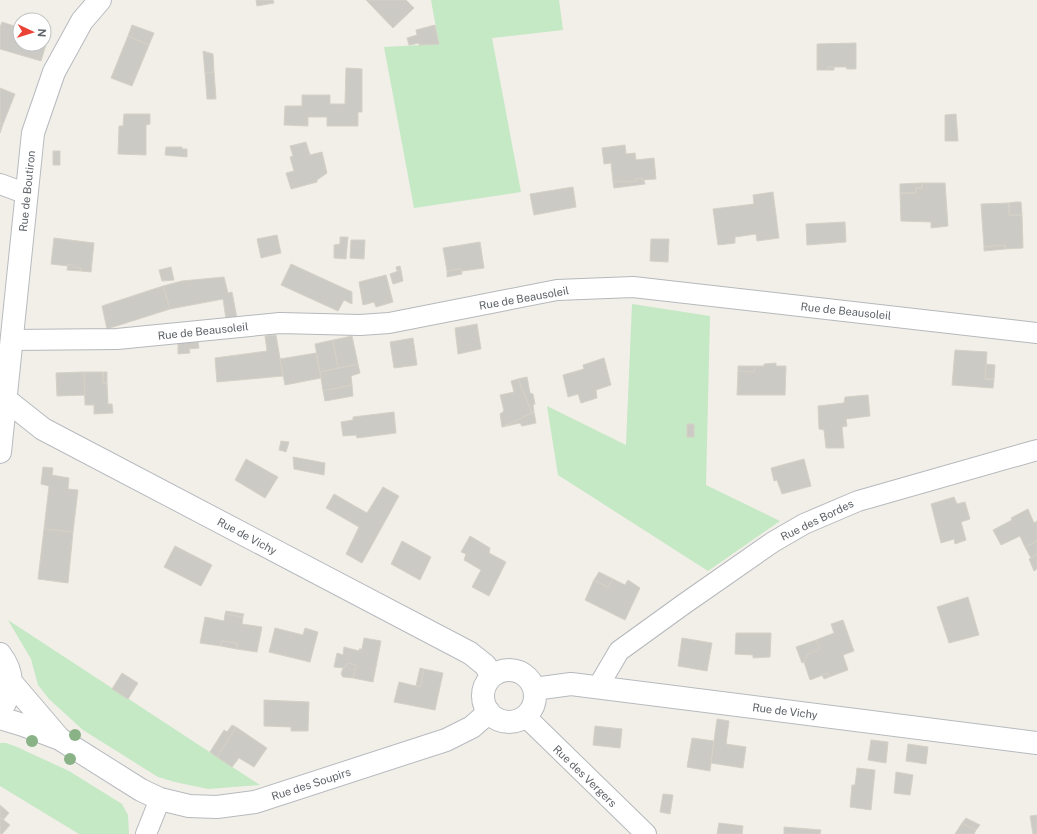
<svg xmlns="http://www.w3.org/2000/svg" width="1037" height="834" font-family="'Public Sans',sans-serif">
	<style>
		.green { fill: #c5e8c5 }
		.building { fill: #cccac5; stroke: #d6d1c6 }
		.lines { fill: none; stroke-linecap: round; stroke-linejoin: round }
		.street-casing { stroke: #b5b8bc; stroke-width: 22 }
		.secondary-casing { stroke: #b6babf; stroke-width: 24 }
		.street { stroke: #fff; stroke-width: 20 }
		.secondary { stroke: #fff; stroke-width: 22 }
		.tree { fill: #89b387 }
		.labels { text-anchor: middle; stroke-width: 3; stroke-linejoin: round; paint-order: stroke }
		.street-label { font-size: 11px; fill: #5f6368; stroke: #fff }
	</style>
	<rect width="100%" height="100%" fill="#f1efe8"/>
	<path class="green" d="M431 0H559L563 30 492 38 521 192 414 208 384 47 439 44Z
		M632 304 710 316 706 485 780 521 708 571 558 475 547 406 626 445Z
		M8 620 260 785 208 789 175 782 158 777 83 730 49 699 38 685 31 659Z
		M0 743H6L17 747 69 771 122 804 128 815 129 834H79L0 786Z"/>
	<path class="building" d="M256 0H273L274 3 257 6Z
		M366 0H406L414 8 393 28Z
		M2 22 20 28V44H44V36L48 38 41 61 0 49V27Z
		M132 25 154 33 149 45 128 36Z
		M435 25 439 44 419 45V43L409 45 407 38 417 35 416 30Z
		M128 36 149 45 132 86 111 78Z
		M856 43V69H847L846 67H828V70H817V44Z
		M203 51 213 54 214 72 205 73Z
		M828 67H834V70H828Z
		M346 68 362 69V112H358V126H327V117H308V126L284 125 285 106H302V95H330V104H345Z
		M214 72 216 99H207L205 73Z
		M0 88 15 94 3 124 0 123Z
		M124 114H150V124L146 125V155L118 154 119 126H123Z
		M956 114 958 141H945V115Z
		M0 123 3 124 0 133Z
		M306 142 310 155 322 152 327 173 317 180V182L291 189 286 173 294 171 290 157 293 156 290 146Z
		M625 145 626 154 635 153 636 160 654 158 656 179 642 180V178L636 179 637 181 625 182 623 181 613 182 611 163 604 164 602 148Z
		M166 147H182V149H187V157L165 155Z
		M53 151H60V165H53Z
		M642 178V180H644L645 184 614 188 613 182 623 181 625 182 637 181 636 179Z
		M922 183H945L948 226 931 228V222L901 221 900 193H916V188H922Z
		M922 183V188H916V193H900V184Z
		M573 187 576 207 534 215 530 194Z
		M773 192 779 238 757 241 756 234 735 237V243L718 245 713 209 754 204 753 195Z
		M1015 202H1021L1022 215H1009V203Z
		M1009 203V215H1022L1023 248 1005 249V245L984 247 981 204Z
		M845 222 846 242 807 245 806 224Z
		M277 235 281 253 261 258 257 239Z
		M340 237H348L346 259 334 258V245L340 244Z
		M54 238 94 243 91 272 81 271V268L74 267 72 265 68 264V266L51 264Z
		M651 239H669L668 262 650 261Z
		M351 240H365L364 259 350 258Z
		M480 242 484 268 462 271 461 269 447 271 443 248Z
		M1005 245V249L984 251V247Z
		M68 264 72 265 74 267 81 268V271L67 270Z
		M291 264 352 292V304L344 300 338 311 281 285Z
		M400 266 401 270 397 271 396 267Z
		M171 267 174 280 162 281 159 270Z
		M461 269 462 274 447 277V271Z
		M401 270 403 281 393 284 390 274Z
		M386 275 393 302 376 307 374 302 363 305 359 282Z
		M224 277 228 293 232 292 237 318 226 319 223 299 170 309 163 286 182 281Z
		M163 286 170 309 107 329 102 306Z
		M477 324 481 349 458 354 455 328Z
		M276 335 283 376 217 382 215 358 267 351 265 336Z
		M352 336 358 364 338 368 333 340Z
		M413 338 417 365 394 368 390 342Z
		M333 340 338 368 320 372 315 344Z
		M198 342 199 348 189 349 190 353 178 354V343Z
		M955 350 987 352 985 379H994L993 388 952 385Z
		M316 353 321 378 285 385 280 359Z
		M604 358 611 385 596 390 597 398 581 403 578 394 568 397 563 375 584 369 583 365Z
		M776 363V366H786L785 395H737L738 371 754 372 755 366H764V364Z
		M358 364 360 373 351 376 352 385 323 391 320 372Z
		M986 364 995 365 994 379H985Z
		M738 366H755L754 372 738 371Z
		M84 372H103V383H107L108 404H112L113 413 94 414V405H85Z
		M84 372 85 395 57 396 56 373Z
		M103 372H107V383H103Z
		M527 377 530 393 533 394 535 404 533 405 534 412 532 413 518 379Z
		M518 379 532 413 502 427 500 414 504 411 500 395 514 392 511 381Z
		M352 385 353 396 325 401 323 391Z
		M868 395 870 416 846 419 847 426 842 427 844 448H826L824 430 819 429 818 406 844 403 845 397Z
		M394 412 396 433 357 438 356 435 343 436 341 422 353 420V417Z
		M534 412 536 423 522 426 520 423 502 427Z
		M687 424H694V437H687Z
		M281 441 289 442 286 452 279 450Z
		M293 457 325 463 324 475 294 469Z
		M246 459 278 477 265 498 235 480Z
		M804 459 811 486 782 494 777 480 774 481 771 468Z
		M43 467 53 468 52 475 69 478 68 489 78 490 73 532 44 529 49 486 41 484Z
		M383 487 399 496 362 563 346 554 359 527 326 508 334 494 367 513Z
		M954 497 957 504 965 502 970 519 961 522 966 540 955 544 954 539 941 543 931 504Z
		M1028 509 1034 523 1037 521V541L1025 547 1020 536 1001 545 993 530 1012 520 1011 518Z
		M44 529 73 532 68 583 38 579Z
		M470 536 490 548 489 553 506 562 489 596 472 587 481 570 464 560 466 554 461 552Z
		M402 541 431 557 420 580 391 564Z
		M1037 541V554L1031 558 1025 547Z
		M175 546 212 565 201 586 164 567Z
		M1037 554V569L1034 571 1029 559Z
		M599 572 613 579 608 587 594 580Z
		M613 579 625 585 628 580 640 588 625 620 585 600 594 580 608 587Z
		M968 597 979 635 949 643 937 607Z
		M226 611 244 614 243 617 225 614Z
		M225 614 243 617 242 624 262 627 257 652 237 649V643L222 641 221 646 200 643 205 617 224 621Z
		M843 620 854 651 843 655 848 670 829 677 828 673 810 680 804 662 808 654 820 649 816 640 834 633 831 624Z
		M275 628 303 635 305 628 318 632 310 662 269 652Z
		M736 633H771L770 657 753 658V655L735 654Z
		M364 638 381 641 373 682 353 678 356 665 348 663 344 668 334 667 337 653 343 655 344 647 359 651V649H362Z
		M682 638 712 643 707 671 678 666Z
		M816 640 820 649 808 654 804 662 802 663 796 647Z
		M222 641 237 643V649L221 646Z
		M348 663 356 665 353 678 343 677 341 674 343 668H344Z
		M420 668 424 669 420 687 416 686Z
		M424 669 443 673 435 710 394 702 399 682 420 687Z
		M122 673 138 683 128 699 112 689Z
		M828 673 829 677 824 679 822 675Z
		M264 700 309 702 308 731H291V727L264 726Z
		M717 719 729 721 726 744 746 747 743 768 711 763Z
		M232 725 236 727 217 757 210 752 224 730 227 732Z
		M595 726 622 729 620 748 593 745Z
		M236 727 267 748 254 767 239 758 232 767 217 757Z
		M692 738 714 741 710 771 687 767Z
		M871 740 888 742 886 763 868 760Z
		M908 744 928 747 926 764 906 761Z
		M857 768 875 770 871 810 850 807 852 785H855Z
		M896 772 913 775 910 795 894 793Z
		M663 794 673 795 670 814 660 812Z
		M0 805 9 813 3 820 0 817Z
		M1037 815V834H1033L1030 816Z
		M0 817 10 825 2 834H0Z
		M966 818 980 825 976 830 962 823Z
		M719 823 743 826 742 834H717Z
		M962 823 976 830 974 834H955Z
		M784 827 821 830 820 834H784Z"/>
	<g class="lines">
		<defs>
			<path id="street" d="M0 184 27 194
				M11 340 117 339 280 323 360 325 389 323 557 290 633 287 1037 333
				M601 688 602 680 619 651 684 604 773 542 804 524 858 501 1037 450
				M525 716 646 834
				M146 834 160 799"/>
			<path id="secondary" d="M0 397 5 399 43 429 470 653 485 665 492 676
				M0 452 33 133 54 72 82 21 100 0
				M0 654C14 672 15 692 0 710
				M483 696a26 26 0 1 1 52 0a26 26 0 1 1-52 0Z
				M11 682 58 737
				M534 689 571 684 1037 743
				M0 718 23 725 60 739 141 790 160 799 189 806 217 807 255 802 446 740 472 727 489 712"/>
		</defs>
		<use href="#street" class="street-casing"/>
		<use href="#secondary" class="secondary-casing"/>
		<use href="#street" class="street"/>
		<use href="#secondary" class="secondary"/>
	</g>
	<g class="tree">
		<circle cx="75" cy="735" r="6"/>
		<circle cx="32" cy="741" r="6"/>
		<circle cx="70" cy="759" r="6"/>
	</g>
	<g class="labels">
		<g class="street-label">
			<text transform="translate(27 191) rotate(-84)" y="4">Rue de Boutiron</text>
			<text transform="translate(524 298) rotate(-10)" y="4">Rue de Beausoleil</text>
			<text transform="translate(846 311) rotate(6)" y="4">Rue de Beausoleil</text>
			<text transform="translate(203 331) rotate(-6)" y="4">Rue de Beausoleil</text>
			<text transform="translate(817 520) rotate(-26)" y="4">Rue des Bordes</text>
			<text transform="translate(247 536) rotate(28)" y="4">Rue de Vichy</text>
			<text transform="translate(785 711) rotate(7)" y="4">Rue de Vichy</text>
			<text transform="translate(585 776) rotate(44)" y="4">Rue des Vergers</text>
			<text transform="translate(311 784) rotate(-18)" y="4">Rue des Soupirs</text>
		</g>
	</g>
	<g transform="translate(32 32) rotate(94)"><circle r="19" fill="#ffffff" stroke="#bfc1c3"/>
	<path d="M0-3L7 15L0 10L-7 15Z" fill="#ea4335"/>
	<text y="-6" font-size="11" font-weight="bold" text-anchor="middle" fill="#5f6368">N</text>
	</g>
</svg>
